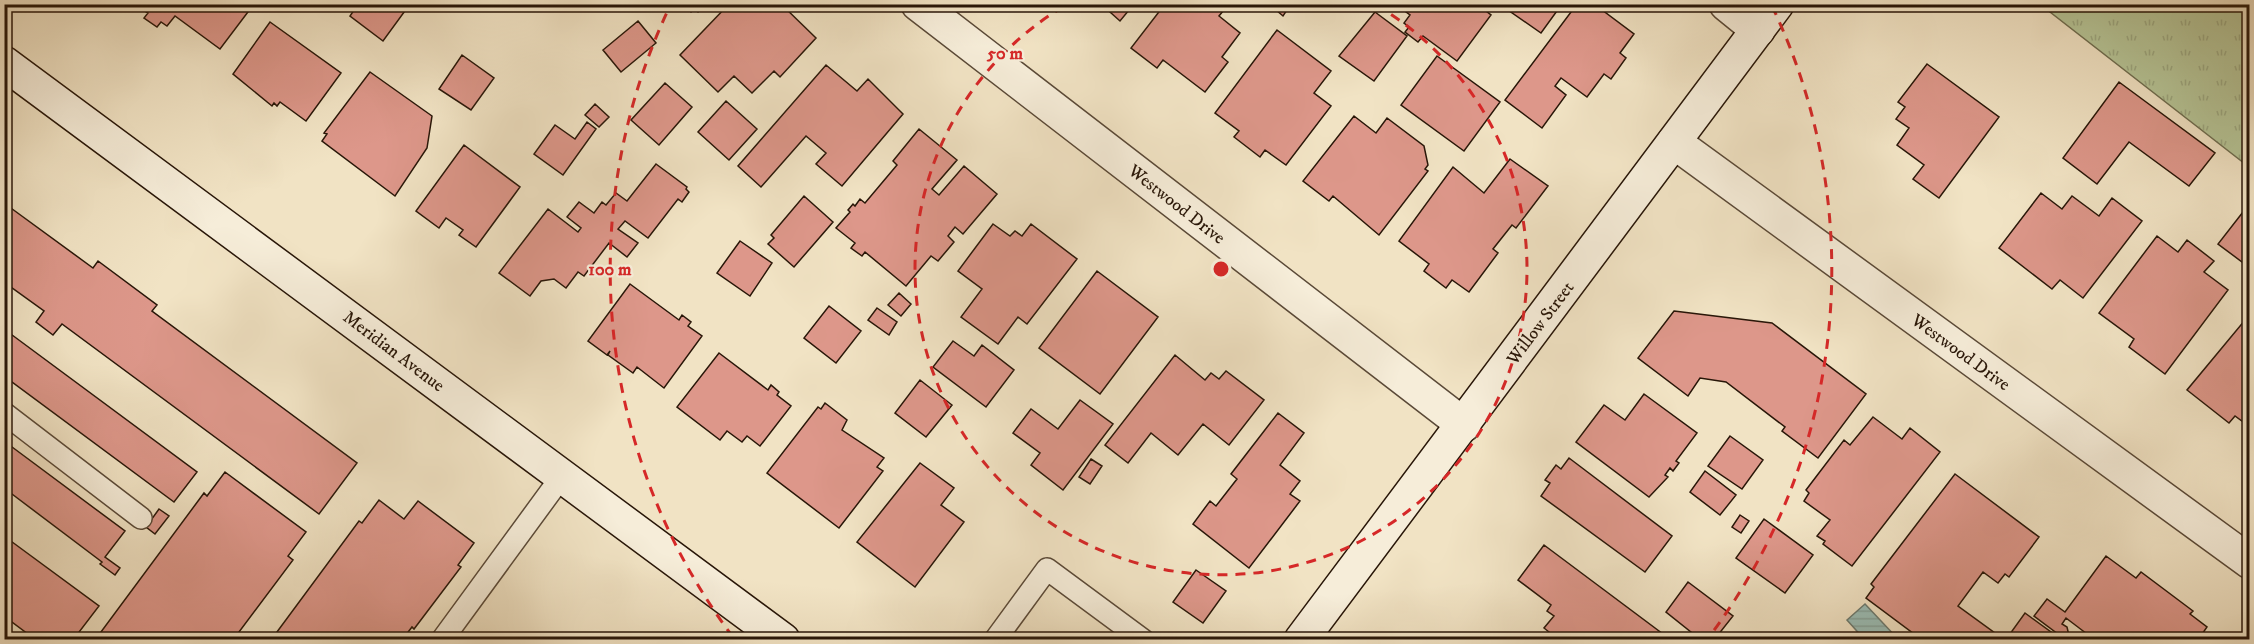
<svg xmlns="http://www.w3.org/2000/svg" width="2254" height="644" font-family="'IM FELL DW Pica',serif">
	<style>
		.park { fill: url(#park-tufts); stroke: #6f6e50; stroke-width: 1.5 }
		.water { fill: url(#water-rules); stroke: #6d7b70; stroke-width: 1.5 }
		.building { fill: #dd978a; stroke: #281608; stroke-width: 1.5 }
		.lines { fill: none; stroke-linecap: round; stroke-linejoin: round }
		.service-casing { stroke: #5a4937; stroke-width: 24 }
		.minor-casing { stroke: #5a4937; stroke-width: 36 }
		.secondary-casing { stroke: #281608; stroke-width: 36 }
		.service { stroke: #f6edd9; stroke-width: 21 }
		.minor { stroke: #f6edd9; stroke-width: 33 }
		.secondary { stroke: #f6edd9; stroke-width: 33 }
		.ring { fill: none; stroke: #d62828; stroke-width: 3; stroke-dasharray: 10 8 }
		.labels { text-anchor: middle; stroke-width: 4.5; stroke-linejoin: round; paint-order: stroke }
		.street-label { font-size: 18px; fill: #281608; stroke: #f6edd9 }
		.centre { fill: #d62828; stroke: #f6edd9; stroke-width: 3 }
		.ring-label { font-size: 18px; text-anchor: middle; font-weight: bold; fill: #d62828; stroke: #f6edd9; stroke-width: 4.5; stroke-linejoin: round; paint-order: stroke }
	</style>
	<defs>
		<pattern id="park-tufts" width="24" height="20" patternUnits="userSpaceOnUse" patternTransform="scale(1.5)"><rect width="24" height="20" fill="#b6c597"/><path d="M3 7l-1-3M5 7V3M7 7l1-3M15 17l-1-3M17 17v-4M19 17l1-3" fill="none" stroke="#9ca881"/></pattern>
		<pattern id="water-rules" width="6" height="5" patternUnits="userSpaceOnUse" patternTransform="scale(1.5)"><rect width="6" height="5" fill="#9bbeb6"/><path d="M0 2.5h6" fill="none" stroke="#86a39b"/></pattern>
	</defs>
	<rect width="100%" height="100%" fill="#f1e3c4"/>
	<filter id="stains"><feTurbulence type="fractalNoise" baseFrequency=".00333" numOctaves="4"/><feColorMatrix values="0 0 0 0 .2 0 0 0 0 .09 0 0 0 0 .02 0 0 0 .5 -.17"/></filter>
	<radialGradient id="worn" r=".72"><stop offset=".6" stop-color="#630" stop-opacity="0"/><stop offset="1" stop-color="#630" stop-opacity=".3"/></radialGradient>
	<path class="park" d="M2041 5H2249V167Z"/>
	<path class="water" d="M1865 604 1898 639H1864L1847 620Z"/>
	<path class="building" d="M142 4H254L220 49 175 16 167 26 161 22 157 27 144 18 148 13 140 8Z
		M358 4H410L383 41 350 16Z
		M682 4H705L698 12 694 8 691 12Z
		M729 4H781L816 38 780 77 774 71 752 93 734 76 718 92 680 55Z
		M1101 4H1134L1120 21Z
		M1165 4H1216L1224 10 1219 16 1240 33 1222 57 1228 62 1205 92 1163 60 1157 68 1131 48Z
		M1269 4H1291L1283 16Z
		M1399 4H1477L1491 15 1457 61 1423 36 1418 42 1405 32 1409 27 1404 23 1410 15 1398 6Z
		M1512 4H1562L1541 33 1508 10Z
		M1577 4H1594L1634 34 1620 53 1626 58 1611 79 1604 74 1587 97 1561 78 1555 86 1566 95 1542 128 1505 100Z
		M1375 12 1407 36 1374 81 1339 56Z
		M638 21 656 43 621 72 603 50Z
		M270 22 341 73 306 121 280 102 277 106 274 103 272 106 233 74Z
		M1277 30 1331 71 1314 93 1331 106 1286 165 1265 150 1260 157 1234 137 1239 131 1215 113Z
		M462 55 494 78 471 110 439 89Z
		M1437 56 1500 102 1464 151 1401 105Z
		M1927 64 1999 117 1939 198 1913 179 1924 165 1897 145 1909 128 1896 119 1905 107 1898 102Z
		M826 65 857 91 868 79 903 114 842 186 816 164 826 153 806 136 761 187 738 166Z
		M370 72 432 116 427 148 395 196 322 141 327 134 324 133Z
		M2119 82 2215 153 2189 186 2129 142 2097 184 2063 158Z
		M665 83 692 107 659 145 631 120Z
		M726 101 757 129 729 160 698 132Z
		M595 104 609 117 599 127 585 115Z
		M1354 116 1376 133 1387 118 1424 146 1428 165 1425 169 1428 171 1379 235 1333 196 1329 201 1303 181Z
		M587 122 596 129 563 175 534 154 555 125 575 139Z
		M919 129 957 160 932 189 939 195 964 166 997 194 963 234 955 227 948 236 954 242 938 261 931 256 906 286 865 252 862 256 851 248 855 243 836 228 850 212 848 210 853 204 855 206 860 199 865 203 897 165 893 161Z
		M464 145 520 187 476 247 459 235 463 230 446 218 439 228 416 211Z
		M1510 159 1548 186 1516 228 1512 225 1493 249 1498 253 1469 292 1452 280 1446 288 1424 271 1429 264 1399 241 1453 167 1484 193Z
		M656 164 687 187 686 189 689 192 682 202 678 199 648 238 625 221 618 229 638 243 627 257 609 243 584 276 578 272 566 288 554 279 541 281 530 296 499 273 548 209 578 232 581 228 567 217 579 202 594 213 602 202 606 205 616 193 627 201Z
		M2041 193 2062 209 2072 196 2099 216 2112 198 2142 221 2083 298 2060 280 2052 289 1999 248Z
		M804 196 833 222 794 267 768 244 774 238 771 235Z
		M4 203 93 268 98 261 157 305 152 311 357 463 319 514 62 324 53 335 36 322 44 311 4 282Z
		M2250 203V268L2218 244Z
		M993 224 1010 236 1015 231 1022 236 1031 224 1077 259 1027 324 1018 317 998 344 961 317 982 289 958 271Z
		M2157 236 2178 252 2187 240 2214 261 2204 272 2228 290 2165 374 2129 347 2134 339 2099 313Z
		M740 241 772 263 750 296 717 273Z
		M1097 271 1158 317 1100 394 1039 348Z
		M630 284 679 320 682 315 691 322 688 326 702 336 664 388 637 367 633 373 608 355 610 351 607 355 588 341Z
		M899 293 911 304 901 316 888 305Z
		M829 306 861 331 836 363 804 338Z
		M877 308 897 322 889 335 868 320Z
		M1674 311 1772 323 1866 394 1818 458 1782 431 1785 427 1726 382 1700 378 1688 396 1638 358Z
		M2250 314V376L2245 382 2250 385V427L2235 416 2229 423 2187 390Z
		M4 329 197 472 174 502 4 376Z
		M953 341 974 356 982 345 1014 370 986 407 933 367Z
		M719 353 768 390 771 385 779 392 777 395 791 406 760 446 747 436 742 442 727 431 720 440 677 407Z
		M1175 355 1205 380 1211 373 1219 379 1226 371 1264 400 1229 445 1203 424 1178 455 1151 433 1128 463 1105 445Z
		M920 380 952 405 926 437 895 413Z
		M1644 394 1697 433 1676 461 1679 463 1673 471 1670 468 1665 475 1668 477 1649 497 1576 442 1604 405 1625 420Z
		M1080 400 1113 424 1063 490 1031 465 1040 453 1013 433 1031 409 1058 429Z
		M825 403 847 420 842 430 884 458 877 467 883 471 839 528 767 473 818 407 821 409Z
		M1278 413 1304 433 1280 465 1300 481 1290 494 1300 501 1249 568 1193 524 1210 501 1216 506 1237 479 1231 474Z
		M1873 417 1902 439 1910 428 1940 452 1852 566 1823 544 1825 541 1817 536 1830 520 1804 501 1809 493 1806 490 1844 440 1850 445Z
		M1730 436 1763 460 1742 489 1708 466Z
		M4 441 125 531 105 557 120 568 115 575 100 564 102 562 4 488Z
		M1569 458 1672 536 1645 572 1541 496 1550 483 1545 480 1556 465 1561 469Z
		M1091 459 1102 466 1090 484 1079 477Z
		M920 463 954 488 941 505 964 522 915 587 857 542Z
		M1705 471 1736 495 1720 515 1690 492Z
		M225 472 306 532 288 556 293 560 233 640H95L204 493 207 496Z
		M1955 474 2039 537 2009 577 2005 574 1998 583 1983 572 1958 606 1999 636 1996 640H1910L1914 634 1866 598 1874 587 1871 584Z
		M379 500 404 519 418 501 474 543 458 565 461 567 414 629 412 627 402 640H271L359 521 362 523Z
		M159 509 169 516 155 534 146 527Z
		M1740 515 1749 521 1741 533 1732 527Z
		M1764 519 1813 555 1785 593 1736 558Z
		M4 536 99 606 73 640H36L4 616Z
		M1544 545 1671 640H1559L1544 628 1554 616 1547 611 1551 605 1518 580Z
		M2106 556 2136 578 2141 572 2193 611 2190 614 2207 627 2198 640H2095L2066 618 2062 624 2067 627 2070 640H2066L2034 616 2047 599 2065 612Z
		M1196 570 1226 591 1203 623 1173 602Z
		M1688 582 1733 616 1714 640H1701L1666 612Z
		M2025 613 2062 640 2007 638Z"/>
	<g class="lines">
		<defs>
			<path id="service" d="M4 413 141 518
				M442 640 562 476
				M995 640 1047 569 1143 640"/>
			<path id="minor" d="M918 4 1464 425
				M1726 4 1758 30
				M1674 142 2250 562"/>
			<path id="secondary" d="M4 63 783 640
				M1301 640 1777 4"/>
		</defs>
		<use href="#service" class="service-casing"/>
		<use href="#minor" class="minor-casing"/>
		<use href="#secondary" class="secondary-casing"/>
		<use href="#service" class="service"/>
		<use href="#minor" class="minor"/>
		<use href="#secondary" class="secondary"/>
	</g>
	<g class="ring">
		<path d="M1376 5A306 306 0 1 1 1066 5"/>
		<path d="M733 637A611 611 0 0 1 670 6M1772 6A611 611 0 0 1 1709 637"/>
	</g>
	<g class="labels">
		<g class="street-label">
			<text transform="translate(1177 204) rotate(38)" y="6">Westwood Drive</text>
			<text transform="translate(1540 323) rotate(-53)" y="6">Willow Street</text>
			<text transform="translate(394 351) rotate(37)" y="6">Meridian Avenue</text>
			<text transform="translate(1961 352) rotate(36)" y="6">Westwood Drive</text>
		</g>
	</g>
	<circle cx="1221" cy="269" r="9" class="centre"/>
	<g class="ring-label">
		<text x="1005" y="59">50 m</text>
		<text x="610" y="275">100 m</text>
	</g>
	<rect width="2254" height="644" fill="none" stroke="#f1e3c4" stroke-width="24"/>
	<rect x="6" y="6" width="2242" height="632" fill="none" stroke="#281608" stroke-width="3"/>
	<rect x="12" y="12" width="2230" height="620" fill="none" stroke="#281608" stroke-width="1.5"/>
	<rect width="100%" height="100%" filter="url(#stains)"/>
	<rect width="100%" height="100%" fill="url(#worn)"/>
</svg>
